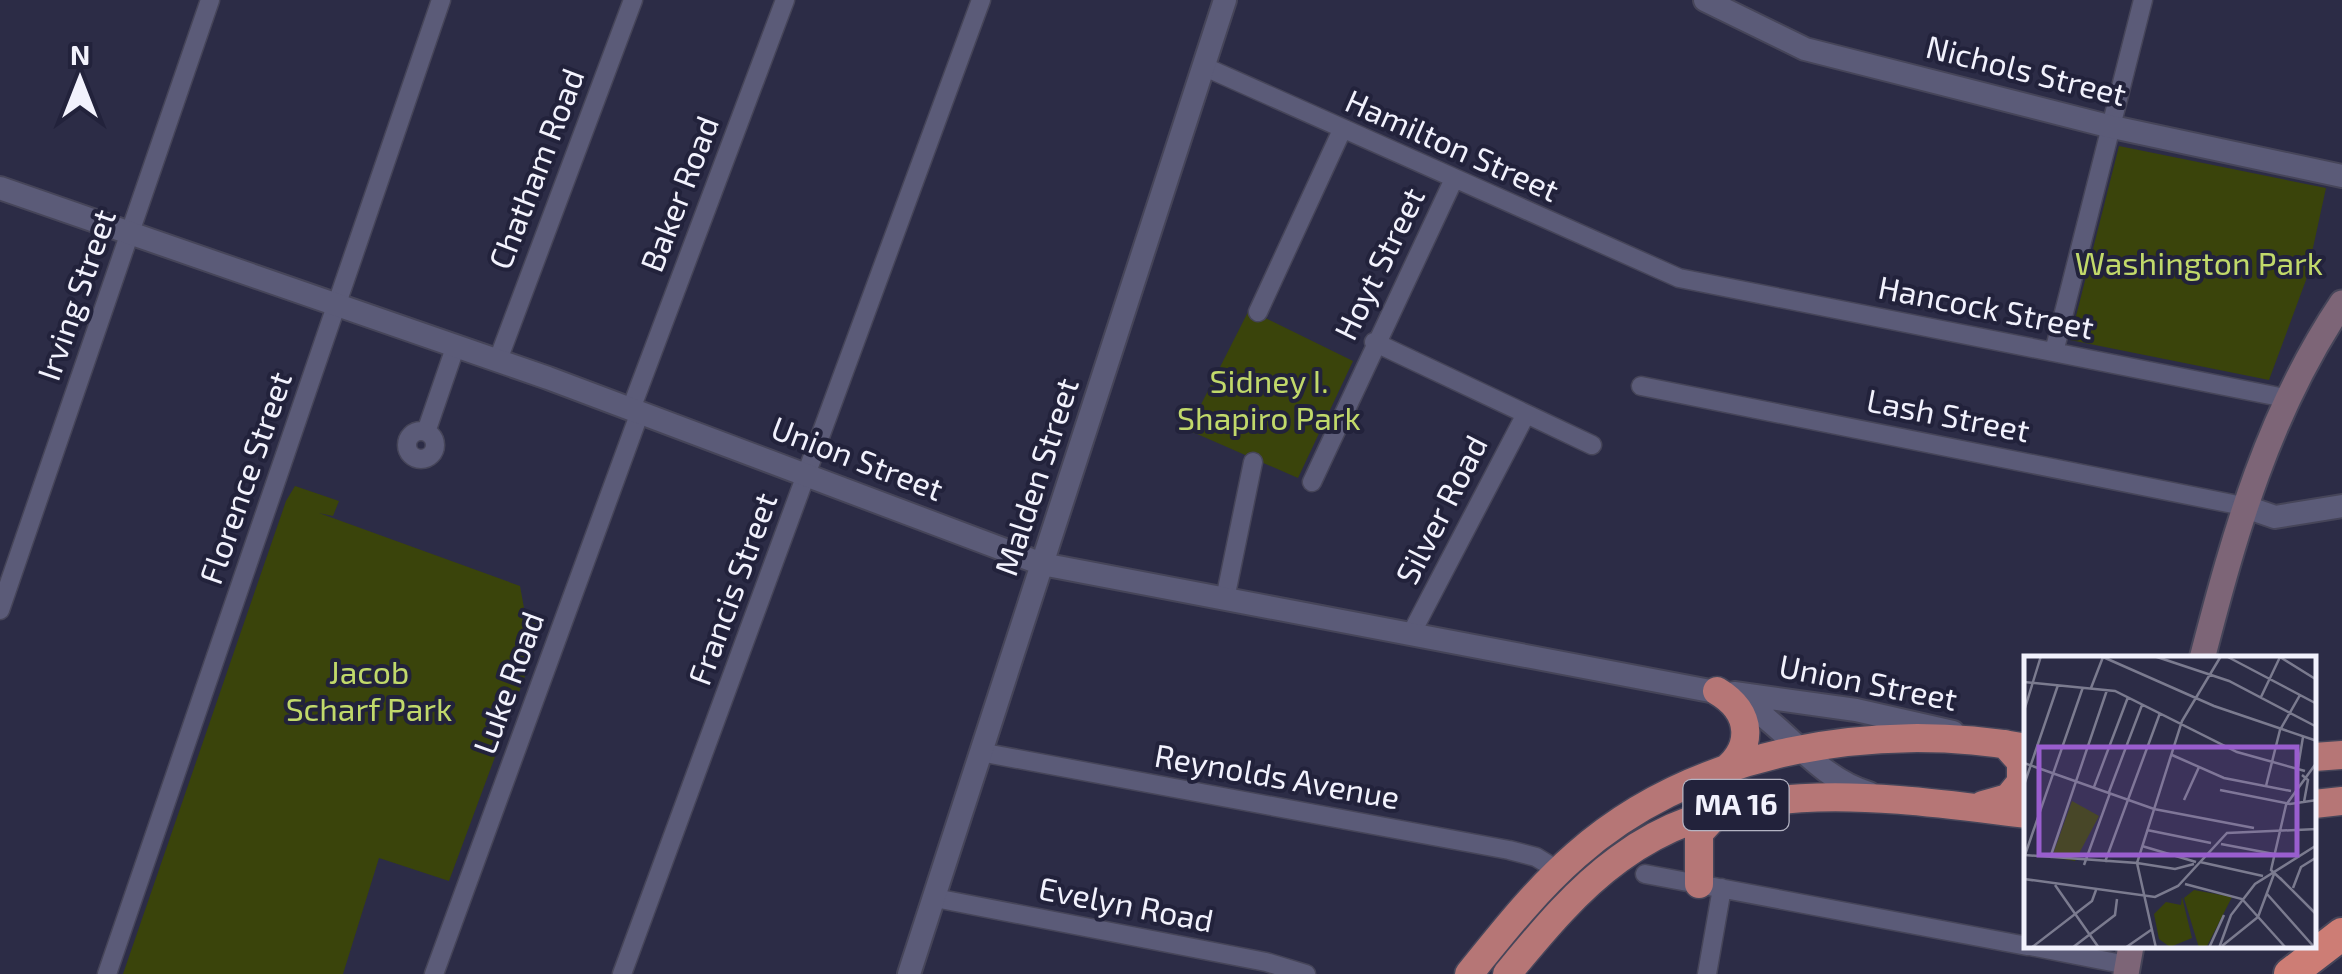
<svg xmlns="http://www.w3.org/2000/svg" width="2342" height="974" font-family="'Exo 2',sans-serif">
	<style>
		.green { fill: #3a440b }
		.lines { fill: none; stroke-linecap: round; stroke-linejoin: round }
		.minor-casing { stroke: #464559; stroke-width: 21 }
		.tertiary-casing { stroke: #464559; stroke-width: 26 }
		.secondary-casing { stroke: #464559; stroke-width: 29 }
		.trunk-casing { stroke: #464559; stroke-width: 31 }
		.motorway-casing { stroke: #464559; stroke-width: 36 }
		.minor { stroke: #5b5b78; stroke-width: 18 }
		.tertiary { stroke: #5b5b78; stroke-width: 22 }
		.secondary { stroke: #7d6577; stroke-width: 25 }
		.trunk { stroke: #b67676; stroke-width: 28 }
		.motorway { stroke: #cd7d75; stroke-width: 32 }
		.labels { text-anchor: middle; stroke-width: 8; stroke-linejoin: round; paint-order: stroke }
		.shield { fill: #22223b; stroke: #b4b4c3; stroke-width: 2.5 }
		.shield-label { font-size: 30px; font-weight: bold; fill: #f2f2fd }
		.street-label { font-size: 32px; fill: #f2f2fd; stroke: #22223b }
		.park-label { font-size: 32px; fill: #c1d96a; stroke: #22223b }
		.inset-road { fill: none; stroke: #7b7b8f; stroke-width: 2.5 }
		.view { fill: #995ece; fill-opacity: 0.15; stroke: #995ece; stroke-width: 5 }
		.inset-edge { fill: none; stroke: #f2f2fd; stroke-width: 5 }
	</style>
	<rect width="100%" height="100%" fill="#2c2c46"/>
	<path class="green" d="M2119 146 2326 188 2306 280 2269 380 2070 340Z
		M1249 310 1353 361 1298 478 1188 430Z
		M295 486 339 501 333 516 319 513 520 586 526 619 545 622 449 881 379 858 343 974H123L286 501Z"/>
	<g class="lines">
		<defs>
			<path id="minor" d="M1205 67 1679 278 2285 398
				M1258 312 1342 130
				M1374 342 1592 445
				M2054 352 2143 0
				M498 360 633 0
				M1641 386 2243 506
				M631 409 785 0
				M407 445a14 14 0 1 1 28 0a14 14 0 1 1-28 0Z
				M426 432 456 345
				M1312 482 1453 181
				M1225 599 1253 462
				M0 610 210 0
				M1411 634 1526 414
				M980 752 1509 850 1536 857 1559 871
				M1645 874 2027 946
				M935 898 1266 962 1306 974
				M2030 946 2127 965
				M107 974 441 0
				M434 974 640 412
				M622 974 981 0
				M1707 974 1722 888"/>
			<path id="tertiary" d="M1705 0 1805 49 2108 126 2342 176
				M0 188 548 378 1042 564 1726 694C1782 716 1810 776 1869 793
				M2243 506 2275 517 2342 506
				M1734 693 1856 710 1953 732
				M909 974 1225 0"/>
			<path id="secondary" d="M2202 659C2235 532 2268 413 2342 303
				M2126 974 2131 946"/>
			<path id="trunk" d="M1717 691C1753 712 1755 749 1721 773
				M2314 757 2342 755
				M2314 804 2342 801
				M1983 805 2008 798 2021 782V762L2005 744
				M1699 884V833L1721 809
				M1469 974C1502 933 1536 890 1576 855 1695 750 1875 720 2027 748
				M1507 974C1541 933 1575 891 1619 859 1737 771 1891 798 2027 814"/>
			<path id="motorway" d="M2290 974 2342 934"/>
		</defs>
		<use href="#minor" class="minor-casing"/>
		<use href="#tertiary" class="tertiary-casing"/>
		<use href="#secondary" class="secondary-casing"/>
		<use href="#trunk" class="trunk-casing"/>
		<use href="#motorway" class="motorway-casing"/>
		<use href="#minor" class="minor"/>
		<use href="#tertiary" class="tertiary"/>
		<use href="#secondary" class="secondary"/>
		<use href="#trunk" class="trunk"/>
		<use href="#motorway" class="motorway"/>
	</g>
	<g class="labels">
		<rect class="shield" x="1683.5" y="780" width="105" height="50" rx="8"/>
		<g class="shield-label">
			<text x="1736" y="815">MA 16</text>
		</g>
		<g class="street-label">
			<text transform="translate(2026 71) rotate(14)" y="11">Nichols Street</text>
			<text transform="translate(1452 146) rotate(24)" y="11">Hamilton Street</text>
			<text transform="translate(537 169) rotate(-69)" y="11">Chatham Road</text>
			<text transform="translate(680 194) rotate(-69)" y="11">Baker Road</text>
			<text transform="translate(1380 264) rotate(-64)" y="11">Hoyt Street</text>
			<text transform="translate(77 295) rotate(-71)" y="11">Irving Street</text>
			<text transform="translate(1986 308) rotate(11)" y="11">Hancock Street</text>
			<text transform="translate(1948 416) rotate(11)" y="11">Lash Street</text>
			<text transform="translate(857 459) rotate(21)" y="11">Union Street</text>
			<text transform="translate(1037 477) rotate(-72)" y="11">Malden Street</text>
			<text transform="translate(246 478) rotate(-71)" y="11">Florence Street</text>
			<text transform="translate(1442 510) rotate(-63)" y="11">Silver Road</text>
			<text transform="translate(733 589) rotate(-70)" y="11">Francis Street</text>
			<text transform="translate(509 683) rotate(-70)" y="11">Luke Road</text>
			<text transform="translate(1868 683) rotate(11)" y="11">Union Street</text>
			<text transform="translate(1277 777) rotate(10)" y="11">Reynolds Avenue</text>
			<text transform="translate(1126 905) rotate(11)" y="11">Evelyn Road</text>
		</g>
		<g class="park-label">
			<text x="2199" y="275">Washington Park</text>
			<text x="1269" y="393">Sidney I.<tspan x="1269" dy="37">Shapiro Park</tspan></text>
			<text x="369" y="684">Jacob<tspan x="369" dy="37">Scharf Park</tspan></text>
		</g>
	</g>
	<g transform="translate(2024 656)">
		<rect width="292" height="292" fill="#2c2c46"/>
		<path d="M48 145 75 160 51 205 28 201ZM170 234 208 241 182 292H175L160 242ZM158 241 168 282 146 291 135 283 130 258 142 246 157 249Z" fill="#3a440b"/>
		<path class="inset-road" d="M130 0 205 25 293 71M202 0 293 48M79 1 190 50 293 85M0 26 91 35 213 96 281 115M67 32 79 1M237 41 256 1 293 24M0 55 17 0M148 99 200 122 267 135M0 107 130 153 230 172M274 111 279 81M278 119 284 124 280 146M0 129 34 29M242 130 256 74 276 39M70 131 104 41M196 134 266 148 293 144M85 136 118 49M160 144 175 111M123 174 187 187M197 188 250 198M118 190 172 206M0 199 113 207 132 292M1 199 59 31M26 202 83 34M81 206 136 57M176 206 239 220M170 208 151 213 113 207 158 65 197 0M60 209 86 137M256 222 293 259M0 223 131 241 154 230 203 177 293 173M259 225 247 214 262 149 293 106M161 228 218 243 262 292M31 229 75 292M269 232 277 211 293 201M243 238 291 292M198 290 234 261 250 218M7 292 68 245 72 234M48 292 91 259 93 243M101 292 127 274M185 292 200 259M195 292 207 259 231 228 293 189"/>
		<path class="view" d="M15 91H273V199H15Z"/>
		<rect width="292" height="292" class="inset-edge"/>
	</g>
	<g transform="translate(80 80)" stroke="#22223b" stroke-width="8" paint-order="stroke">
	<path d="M0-8L18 38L0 25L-18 38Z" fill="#f2f2fd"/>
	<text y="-15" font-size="28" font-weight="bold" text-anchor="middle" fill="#f2f2fd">N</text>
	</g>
</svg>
